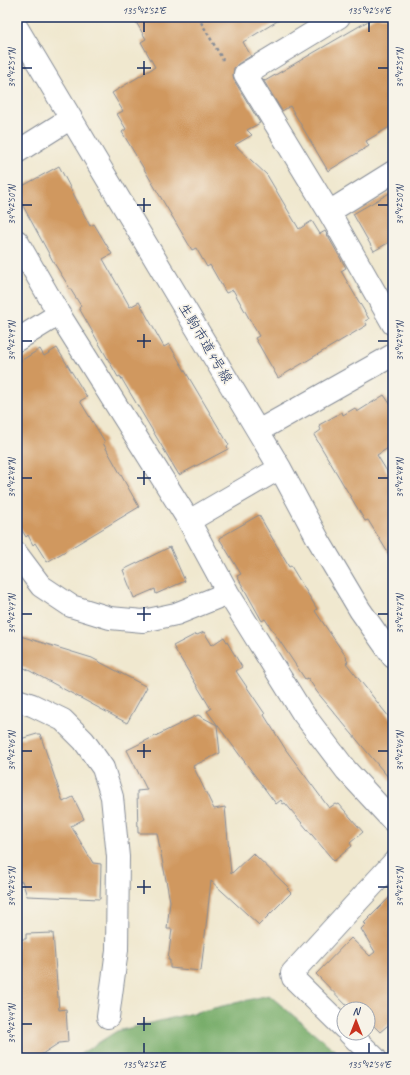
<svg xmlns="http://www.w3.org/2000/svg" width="410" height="1075" font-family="Caveat,'Klee One',sans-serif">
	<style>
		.forest { fill: #78ad6a; stroke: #4a6e64 }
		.building { fill: #d0985f }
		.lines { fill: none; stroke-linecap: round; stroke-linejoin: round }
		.minor-casing { stroke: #868c96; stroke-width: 24 }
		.path { stroke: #868c96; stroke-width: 2.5; stroke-dasharray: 3 3; stroke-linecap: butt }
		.minor { stroke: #fff; stroke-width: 22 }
		.ticks { fill: none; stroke: #1b2f5e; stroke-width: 1.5 }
		.labels { text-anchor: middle; stroke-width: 3.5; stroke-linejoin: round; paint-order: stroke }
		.street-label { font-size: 14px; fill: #1b2f5e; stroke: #f7f3e8 }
		.neatline { fill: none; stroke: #1b2f5e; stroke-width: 1.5 }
		.ticks-label { font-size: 10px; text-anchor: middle; fill: #1b2f5e }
	</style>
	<rect width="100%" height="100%" fill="#f7f3e8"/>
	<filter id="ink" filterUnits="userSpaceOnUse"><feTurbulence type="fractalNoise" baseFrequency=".025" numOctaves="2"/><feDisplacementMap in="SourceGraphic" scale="8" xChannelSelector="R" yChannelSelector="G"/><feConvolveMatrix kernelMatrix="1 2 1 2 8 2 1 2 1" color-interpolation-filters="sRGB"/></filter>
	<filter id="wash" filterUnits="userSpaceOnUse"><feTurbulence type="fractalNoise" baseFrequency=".012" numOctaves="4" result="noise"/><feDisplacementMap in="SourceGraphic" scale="16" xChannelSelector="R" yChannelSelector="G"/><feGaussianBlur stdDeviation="0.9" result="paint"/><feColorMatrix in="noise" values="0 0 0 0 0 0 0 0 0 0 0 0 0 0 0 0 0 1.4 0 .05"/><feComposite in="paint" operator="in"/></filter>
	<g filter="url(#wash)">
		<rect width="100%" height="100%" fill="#f0e8cf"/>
		<path class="forest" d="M269 995 344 1058H74L117 1031Z"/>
		<g id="blocks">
			<path class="building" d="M133 17H284L243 42 251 56 238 64 234 68 233 75 234 80 260 123 247 130 252 135 235 145 267 175 299 229 312 221 320 234 325 231 346 268 341 271 369 319 365 321 367 325 278 378 255 338 259 336 233 290 226 293 210 265 207 267 196 248 192 250 122 132 126 129 117 114 123 111 112 93 155 67 141 42 146 39Z
				M375 17H393V125L366 141 369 146 328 171 290 106 282 111 262 78 265 81Z
				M59 166 90 226 94 224 112 254 103 259 130 307 139 302 164 347 169 344 229 445 227 446 228 449 179 475 120 376 118 377 79 308 81 306 54 263 17 195V189Z
				M393 191V240L374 251 353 214Z
				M57 348 87 397 80 401 105 442 103 443 139 507 47 562 35 543 33 545 28 535 26 537 17 522V363L40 349 44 356Z
				M384 395 393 408V445L377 455 393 481V561L368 520 365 521 314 435 321 430 319 425 342 412 343 415 355 408 357 412Z
				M259 515 289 567 291 566 317 609 315 611 347 658 346 659 348 662 346 663 393 722V783L317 692 308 678 305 679 265 619 262 621 237 576 241 574 219 538Z
				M170 547 185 581 156 594 155 589 134 598 123 570Z
				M204 632 212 645 224 637 242 667 236 671 265 714 264 715 286 750 329 808 335 804 337 805 339 804 363 832 350 843 352 846 334 861 285 803 283 804 281 800 276 804 207 711 211 709 173 646 196 634 197 635Z
				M17 635 92 658 147 687 127 723 17 664Z
				M198 715 217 725 220 753 193 766 214 809 225 807 231 874 253 853 289 888 287 889 291 893 259 925 211 881 201 971 170 968V960H168L172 929H167L170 901 157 833H138L137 791 147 790 127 750Z
				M37 734H40L63 802 73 797 84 819 71 826 93 863 101 864 100 899 27 896 22 881 17 883V740Z
				M393 894V1021L380 1032 368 1020V1009H350L316 974 351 938 370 956 375 952 361 929 366 924 364 923Z
				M53 933 59 1010 66 1009 68 1042 59 1043 36 1058H17V939H26V934Z"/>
		</g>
	</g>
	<g filter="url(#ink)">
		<use href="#blocks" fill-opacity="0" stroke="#868c96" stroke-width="1"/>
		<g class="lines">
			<defs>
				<path id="minor" d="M339 17 245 74 329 212 393 324
					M17 28 280 468 319 541 360 610 393 657
					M17 152 71 118
					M329 212 393 172
					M17 241 59 314 189 521 228 593 302 712 346 770 393 821
					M17 340 59 314
					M258 431 393 355
					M189 521 280 468
					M17 554 41 586 71 606 110 618 143 621 176 614 228 593
					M17 700 32 705 63 720 84 741 103 768 112 797 118 857 117 950 108 1017
					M344 1028 293 978 292 973 393 863
					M349 1033 375 1058"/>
			</defs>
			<use href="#minor" class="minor-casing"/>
			<path class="path" d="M198 17 223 60"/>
			<use href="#minor" class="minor"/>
		</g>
	</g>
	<path class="ticks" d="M144 22V32M369 22V32M144 61V75M22 68H32M137 68H151M378 68H388M144 198V212M22 205H32M137 205H151M378 205H388M144 334V348M22 341H32M137 341H151M378 341H388M144 471V485M22 478H32M137 478H151M378 478H388M144 607V621M22 614H32M137 614H151M378 614H388M144 744V758M22 751H32M137 751H151M378 751H388M144 880V894M22 887H32M137 887H151M378 887H388M144 1017V1031M22 1024H32M137 1024H151M144 1043V1053M369 1043V1053"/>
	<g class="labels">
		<g class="street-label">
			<text transform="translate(206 343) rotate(59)" y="5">生駒市道4号線</text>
		</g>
	</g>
	<rect width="410" height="1075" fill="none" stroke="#f7f3e8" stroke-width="44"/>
	<g transform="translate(356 1021)"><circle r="19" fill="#f7f3e8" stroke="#9fa5b1"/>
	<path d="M0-3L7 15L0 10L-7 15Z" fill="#c8321e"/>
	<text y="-6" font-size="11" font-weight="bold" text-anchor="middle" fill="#1b2f5e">N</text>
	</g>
	<rect x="22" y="22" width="366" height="1031" class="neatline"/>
	<g class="ticks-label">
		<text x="144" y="14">135°42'52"E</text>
		<text x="369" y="14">135°42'54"E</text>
		<text transform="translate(11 68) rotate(-90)" y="4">34°42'51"N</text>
		<text transform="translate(399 68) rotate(-90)" y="4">34°42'51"N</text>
		<text transform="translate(11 205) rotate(-90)" y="4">34°42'50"N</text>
		<text transform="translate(399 205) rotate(-90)" y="4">34°42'50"N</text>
		<text transform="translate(11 341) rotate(-90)" y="4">34°42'49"N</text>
		<text transform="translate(399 341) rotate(-90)" y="4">34°42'49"N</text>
		<text transform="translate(11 478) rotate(-90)" y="4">34°42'48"N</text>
		<text transform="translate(399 478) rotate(-90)" y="4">34°42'48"N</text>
		<text transform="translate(11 614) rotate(-90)" y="4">34°42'47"N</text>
		<text transform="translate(399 614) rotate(-90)" y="4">34°42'47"N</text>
		<text transform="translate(11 751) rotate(-90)" y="4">34°42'46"N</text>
		<text transform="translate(399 751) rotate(-90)" y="4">34°42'46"N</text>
		<text transform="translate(11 887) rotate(-90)" y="4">34°42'45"N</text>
		<text transform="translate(399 887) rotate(-90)" y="4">34°42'45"N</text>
		<text transform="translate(11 1024) rotate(-90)" y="4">34°42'44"N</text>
		<text x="144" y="1068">135°42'52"E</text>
		<text x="369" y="1068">135°42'54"E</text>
	</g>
</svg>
